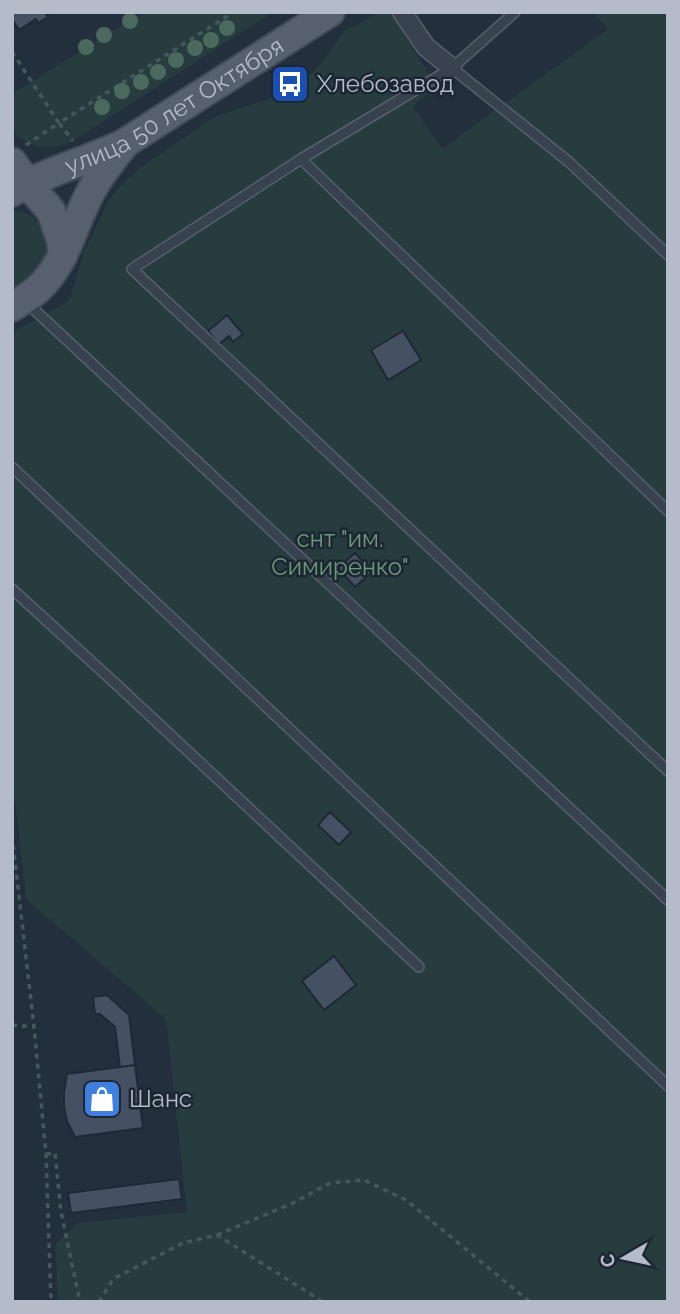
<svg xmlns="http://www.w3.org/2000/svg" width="680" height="1314" font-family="Raleway,sans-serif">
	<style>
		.green { fill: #263c3f }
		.building { fill: #455162; stroke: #1f2835; stroke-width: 2 }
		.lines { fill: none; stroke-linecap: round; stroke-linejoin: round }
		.service-casing { stroke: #565f6c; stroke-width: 12 }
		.minor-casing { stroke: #565f6c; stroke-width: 21 }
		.primary-casing { stroke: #414a57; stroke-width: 32 }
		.path { stroke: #44595c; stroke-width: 3.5; stroke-dasharray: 5 5; stroke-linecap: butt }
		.service { stroke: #38414e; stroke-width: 9 }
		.minor { stroke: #38414e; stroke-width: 18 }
		.primary { stroke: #56606e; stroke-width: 28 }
		.tree { fill: #4b6a5d }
		.labels { text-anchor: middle; stroke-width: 5; stroke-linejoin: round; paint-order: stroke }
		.poi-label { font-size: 24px; fill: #b4bcc9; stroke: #1d2633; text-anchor: start }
		.street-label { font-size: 24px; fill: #b4bcc9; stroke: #1d2633 }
		.park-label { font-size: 24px; fill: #6b9a76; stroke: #1d2633 }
	</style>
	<rect width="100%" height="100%" fill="#242f3e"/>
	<path class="green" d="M143 12H273L73 141C68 143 62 145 57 146 42 149 20 144 13 129 9 121 12 105 12 96L15 92Z
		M381 12H390L437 86 413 106 442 149 608 29 593 12H668V1302H58L55 1245 78 1223 187 1212 166 1019 26 899 12 772V333L69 301 84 252 109 200 125 181 144 165 216 116 281 95 315 71 345 31Z
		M12 211C15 211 21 211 23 212 43 218 54 250 43 267 36 278 23 284 12 290Z"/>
	<path class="building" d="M12 12H45L48 17 38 23 36 19 19 30 12 19Z
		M227 315 243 334 233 342 229 336 219 344 208 331Z
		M403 331 421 360 388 380 371 350Z
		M355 553 372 572 355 587 338 568Z
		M330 812 351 832 339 845 318 825Z
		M334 956 356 985 324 1010 302 981Z
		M107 995 129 1015 135 1065 120 1067 115 1027 100 1014H95L93 997Z
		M135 1065 143 1128 75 1137 67 1121 64 1107V1092L67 1074Z
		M179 1179 182 1199 71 1213 68 1193Z"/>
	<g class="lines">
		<defs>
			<path id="service" d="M515 12 452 68 301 159 132 269 668 771
				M452 68 569 162 668 255
				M301 159 668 511
				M27 303 668 900
				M12 467 668 1086
				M12 589 117 685 419 967"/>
			<path id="minor" d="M402 12 426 47 452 68"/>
			<g id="primary">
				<path d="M12 162 27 183 51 211 61 240 63 255"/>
				<path id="s1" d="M12 192C47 171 89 161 125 143L330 12"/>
				<path d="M12 307C21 301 32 295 39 288 65 264 73 226 89 195 98 177 111 161 123 146"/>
			</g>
		</defs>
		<use href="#service" class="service-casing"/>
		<use href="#minor" class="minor-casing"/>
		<use href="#primary" class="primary-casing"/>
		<path class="path" d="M12 52 59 123 234 12
			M26 145 59 123 73 141
			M12 835 34 1027 46 1154 51 1302
			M12 1025 34 1027
			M46 1154 55 1153 61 1212 80 1302
			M217 1235 293 1203 330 1183 364 1180 406 1200 530 1302
			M99 1302 113 1279 183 1243 217 1235 323 1302"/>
		<use href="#service" class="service"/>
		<use href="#minor" class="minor"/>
		<use href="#primary" class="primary"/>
	</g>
	<g class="tree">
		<circle cx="130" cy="21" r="8"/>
		<circle cx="227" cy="28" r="8"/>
		<circle cx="104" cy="35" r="8"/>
		<circle cx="211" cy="40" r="8"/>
		<circle cx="86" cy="47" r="8"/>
		<circle cx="195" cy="48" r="8"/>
		<circle cx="176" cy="60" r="8"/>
		<circle cx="158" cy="72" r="8"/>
		<circle cx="141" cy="82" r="8"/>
		<circle cx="122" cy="91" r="8"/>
		<circle cx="102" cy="107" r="8"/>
	</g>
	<defs>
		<symbol id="bus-square" viewBox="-11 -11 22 22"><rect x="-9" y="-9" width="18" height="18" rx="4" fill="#1a4fb4" stroke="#1d2633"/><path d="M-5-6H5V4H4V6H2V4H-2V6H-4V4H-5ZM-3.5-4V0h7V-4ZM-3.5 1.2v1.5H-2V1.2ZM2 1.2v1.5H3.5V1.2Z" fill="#fff"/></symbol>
		<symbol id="shop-square" viewBox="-11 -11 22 22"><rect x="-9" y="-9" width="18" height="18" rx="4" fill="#3f7fe0" stroke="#1d2633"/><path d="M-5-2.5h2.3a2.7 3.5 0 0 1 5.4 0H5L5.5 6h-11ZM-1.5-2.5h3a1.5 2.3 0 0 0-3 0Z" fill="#fff"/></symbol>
	</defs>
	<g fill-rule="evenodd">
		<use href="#bus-square" x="268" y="62" width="44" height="44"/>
		<use href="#shop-square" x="80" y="1077" width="44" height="44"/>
	</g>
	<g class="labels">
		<g class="poi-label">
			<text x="317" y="92">Хлебозавод</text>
			<text x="129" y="1107">Шанс</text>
		</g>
		<g class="street-label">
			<text dy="8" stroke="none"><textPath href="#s1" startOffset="184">улица 50 лет Октября</textPath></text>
		</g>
		<g class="park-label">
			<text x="340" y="547">снт "им.<tspan x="340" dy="28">Симиренко"</tspan></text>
		</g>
	</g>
	<rect width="680" height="1314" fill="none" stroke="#b4bcc9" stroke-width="28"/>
	<g transform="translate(624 1258) rotate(261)" stroke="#1d2633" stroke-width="5" paint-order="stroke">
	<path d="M0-5L12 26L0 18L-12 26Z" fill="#b4bcc9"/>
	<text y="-10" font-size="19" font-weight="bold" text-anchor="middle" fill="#b4bcc9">С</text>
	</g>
</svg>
